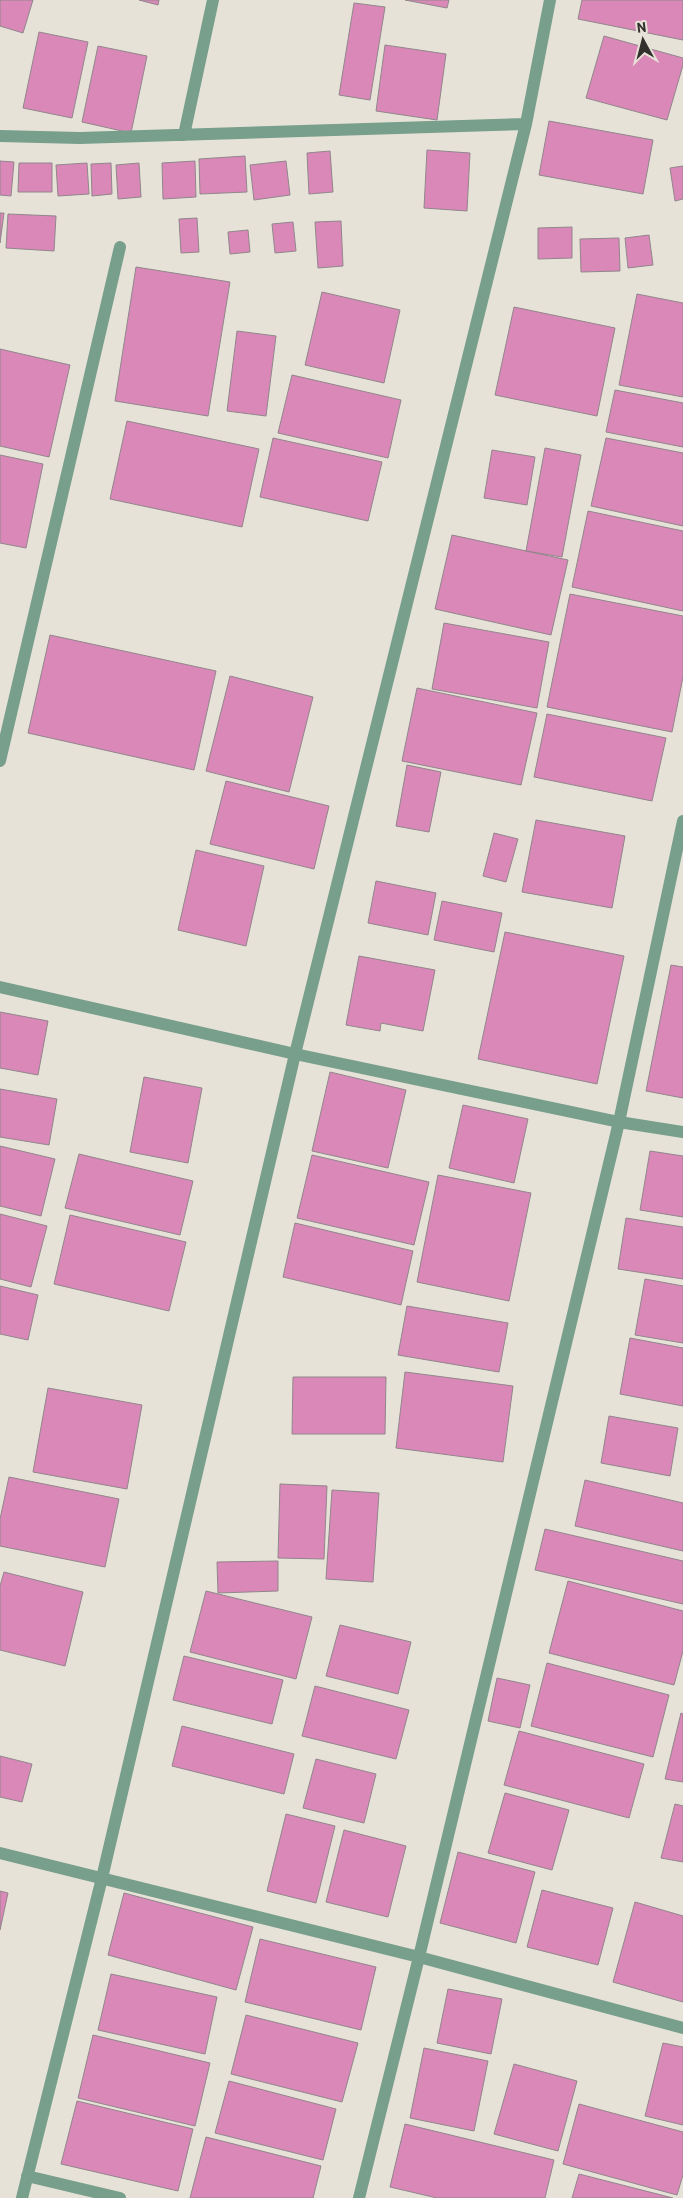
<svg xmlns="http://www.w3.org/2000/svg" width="683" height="2198" font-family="Barlow,sans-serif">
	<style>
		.building { fill: #d988b7; stroke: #91868c }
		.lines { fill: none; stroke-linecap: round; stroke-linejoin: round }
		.street { stroke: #779f8c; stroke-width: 12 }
	</style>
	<rect width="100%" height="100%" fill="#e7e2d7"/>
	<path class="building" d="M0 0H33L23 33 0 26Z
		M139 0H159L158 5Z
		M405 0H449L447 8Z
		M582 0H683V40L578 19Z
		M354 3 385 7 370 100 339 95Z
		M39 32 88 42 72 118 23 108Z
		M604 36 683 58V65L667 120 586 98Z
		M385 45 446 54 437 120 376 111Z
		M98 46 147 56 131 133 82 122Z
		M549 121 653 140 643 194 539 175Z
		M427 150 470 153 467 211 424 208Z
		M330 151 333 192 309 194 307 153Z
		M245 156 247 192 200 194 199 159Z
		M0 161 14 162 11 196 0 195Z
		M195 161 196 197 163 199 162 163Z
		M286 161 290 195 254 200 250 165Z
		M19 163H52V192H18Z
		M87 163 89 194 58 196 56 165Z
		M111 163 112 194 92 196 91 164Z
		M139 163 141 197 118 199 116 165Z
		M683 166V199L675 201 670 168Z
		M0 213H4L0 243Z
		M8 214 56 216 54 251 6 248Z
		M197 218 199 252 181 253 179 219Z
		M341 221 343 266 318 268 315 222Z
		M293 222 296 251 275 253 272 224Z
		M572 227V258L538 259V228Z
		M248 230 250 252 230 254 228 232Z
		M649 235 653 265 628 268 625 238Z
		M619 238 620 271 581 272 580 239Z
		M136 267 230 282 208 416 115 401Z
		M322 292 400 310 384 383 305 365Z
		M637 294 683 303V397L619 385Z
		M514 307 615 328 597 416 495 395Z
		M237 331 276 336 266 416 227 411Z
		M0 349 70 365 49 457 0 446Z
		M292 375 401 400 388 458 278 433Z
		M615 390 683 403V447L606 432Z
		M127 421 259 449 242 527 110 499Z
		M273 438 382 462 368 521 260 497Z
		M606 438 683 453V526L591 506Z
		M545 448 581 455 562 557 526 551Z
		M492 450 535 457 527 505 484 498Z
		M0 455 43 464 26 548 0 543Z
		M588 511 683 531V611L572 587Z
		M452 535 568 560 551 635 435 609Z
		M570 594 683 616V677L672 732 547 707Z
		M444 623 549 642 537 708 432 689Z
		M50 635 216 671 194 770 28 733Z
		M230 676 313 697 289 792 206 771Z
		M417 688 537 713 521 785 402 761Z
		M547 714 666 738 652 801 534 777Z
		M407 765 441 772 429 832 396 826Z
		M226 781 329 806 314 869 210 844Z
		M536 820 625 836 612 908 522 892Z
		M494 833 518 839 506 882 483 876Z
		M196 850 264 866 246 946 178 930Z
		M376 881 436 893 428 935 368 923Z
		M442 901 502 913 494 952 434 940Z
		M505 932 624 956 597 1084 478 1059Z
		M359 956 435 970 423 1031 381 1023 380 1031 346 1025Z
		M671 965 683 967V1098L646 1091Z
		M0 1012 48 1021 38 1075 0 1068Z
		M330 1072 406 1090 388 1168 312 1151Z
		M144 1077 202 1088 188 1163 130 1152Z
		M0 1089 57 1099 49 1145 0 1137Z
		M463 1105 528 1119 514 1183 449 1168Z
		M0 1146 55 1159 41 1216 0 1206Z
		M650 1151 683 1156V1217L640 1210Z
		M79 1154 193 1181 180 1235 65 1208Z
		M312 1155 429 1182 414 1245 297 1218Z
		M438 1175 531 1193 509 1301 417 1282Z
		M0 1214 47 1226 31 1287 0 1279Z
		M70 1215 186 1242 169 1311 54 1284Z
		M626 1218 683 1227V1279L618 1269Z
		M295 1223 413 1251 401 1305 283 1277Z
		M645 1279 683 1286V1343L635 1335Z
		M0 1286 38 1295 28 1340 0 1334Z
		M407 1306 508 1323 499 1372 398 1355Z
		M630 1338 683 1348V1406L620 1394Z
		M405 1372 513 1386 503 1462 396 1448Z
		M293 1377H386L385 1434H292Z
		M48 1388 142 1405 127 1489 33 1472Z
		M609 1416 678 1428 670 1476 601 1463Z
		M9 1477 119 1499 105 1567 0 1546V1519Z
		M585 1480 683 1503V1551L575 1526Z
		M280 1484 327 1486 324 1559 278 1558Z
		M332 1490 379 1493 373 1582 326 1579Z
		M545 1529 683 1561V1604L535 1570Z
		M278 1561V1591L218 1593 217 1562Z
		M4 1572 83 1592 65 1666 0 1650V1586Z
		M568 1581 683 1611V1651L674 1685 549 1653Z
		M206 1591 312 1617 296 1679 190 1652Z
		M340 1625 411 1642 398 1694 326 1676Z
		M184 1656 283 1680 272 1724 173 1700Z
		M547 1663 669 1695 653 1757 531 1726Z
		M497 1678 530 1685 520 1728 488 1721Z
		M315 1686 409 1710 396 1759 302 1736Z
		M681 1713 683 1714V1782L665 1779Z
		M182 1726 294 1754 284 1794 172 1766Z
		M519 1731 644 1764 629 1818 504 1785Z
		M0 1756 32 1764 22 1802 0 1797Z
		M316 1759 376 1774 364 1823 303 1808Z
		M505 1793 569 1810 552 1870 488 1853Z
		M675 1804 683 1806V1862L661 1858Z
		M286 1814 335 1826 316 1903 267 1891Z
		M344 1830 406 1846 388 1917 326 1902Z
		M458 1852 535 1872 516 1943 440 1923Z
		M542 1890 613 1908 598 1965 527 1947Z
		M0 1891 8 1893 0 1930Z
		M124 1893 253 1927 236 1990 108 1955Z
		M635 1902 683 1916V2002L613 1982Z
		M260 1939 376 1967 361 2030 245 2002Z
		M111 1974 217 1997 205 2054 98 2030Z
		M448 1989 502 1999 491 2054 437 2043Z
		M246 2015 358 2043 342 2102 231 2074Z
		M93 2035 210 2063 195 2126 78 2098Z
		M663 2043 683 2047V2125L645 2116Z
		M424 2048 488 2061 474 2131 410 2118Z
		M514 2064 577 2081 558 2151 494 2134Z
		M229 2081 336 2109 323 2160 215 2133Z
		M77 2101 193 2129 178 2191 61 2164Z
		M579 2104 683 2132V2175L677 2195 563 2164Z
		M405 2124 554 2160 545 2198H437L390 2187Z
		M206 2137 321 2166 313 2198H190Z
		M579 2174 673 2198H572Z"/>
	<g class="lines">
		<path class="street" d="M184 135 213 0
			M0 136 80 138 526 124
			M0 761 120 247
			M0 987 295 1054 619 1122 683 1132
			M0 1853 419 1957 683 2028
			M27 2176 120 2198
			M22 2198 102 1878 295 1054 526 124 550 0
			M359 2198 419 1957 619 1122 683 821"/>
	</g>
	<g transform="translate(643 40) rotate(353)" stroke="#e7e2d7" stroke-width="4" paint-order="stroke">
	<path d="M0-4L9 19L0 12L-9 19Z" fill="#32302c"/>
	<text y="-8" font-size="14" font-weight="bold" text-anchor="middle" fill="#32302c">N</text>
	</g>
</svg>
